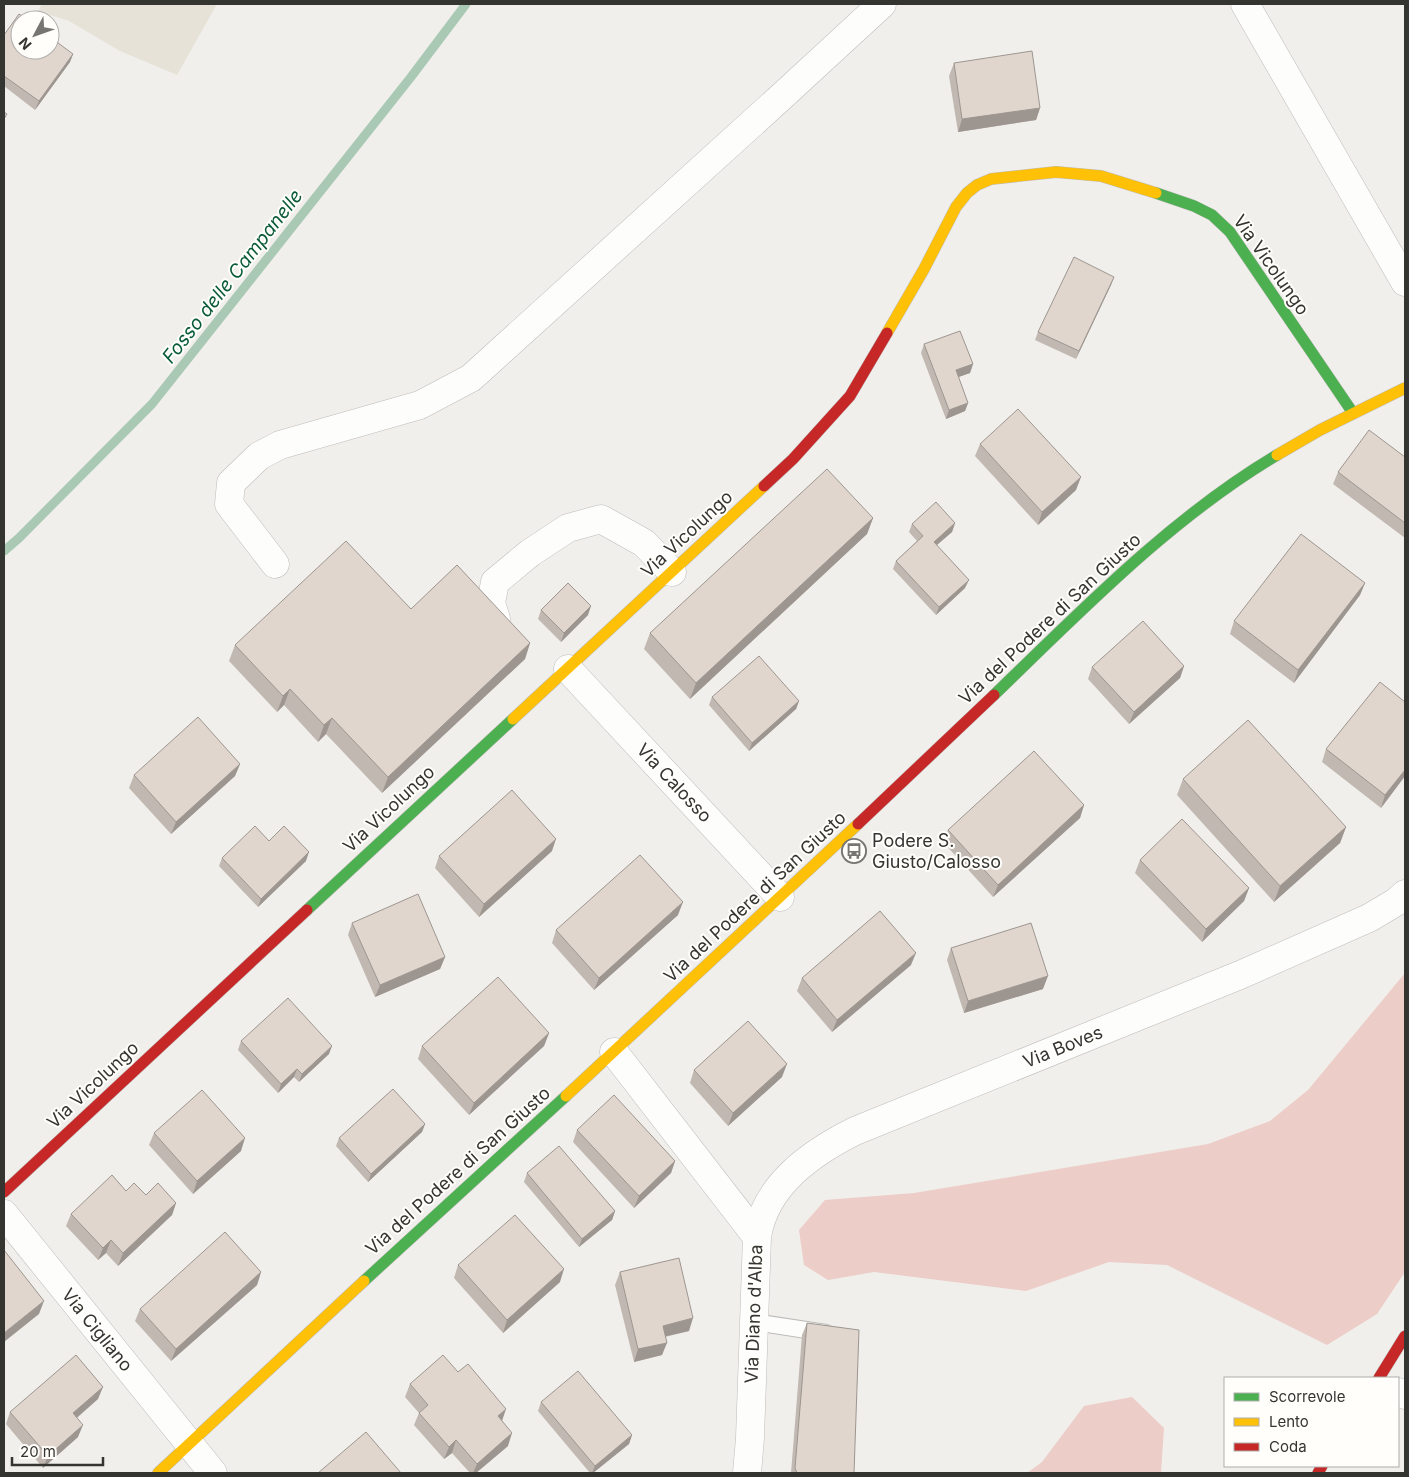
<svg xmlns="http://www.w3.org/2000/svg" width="1409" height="1477" font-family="Inter,sans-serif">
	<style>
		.built { fill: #e6e2d8 }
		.forest { fill: #eccdc8 }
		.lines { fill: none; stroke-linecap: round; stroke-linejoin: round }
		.stream { stroke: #a9c9b4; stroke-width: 9 }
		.lane-casing { stroke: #bebcba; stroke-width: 18 }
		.street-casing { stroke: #bebcba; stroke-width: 29 }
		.fast-casing { stroke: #bebcba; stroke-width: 12 }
		.slow-casing { stroke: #bebcba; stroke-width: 12 }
		.jam-casing { stroke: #bebcba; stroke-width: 12 }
		.lane { stroke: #fdfdfc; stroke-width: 16 }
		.street { stroke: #fdfdfc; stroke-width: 28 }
		.fast { stroke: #4caf50; stroke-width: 11 }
		.slow { stroke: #ffc107; stroke-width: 11 }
		.jam { stroke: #c62828; stroke-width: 11 }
		.wall { fill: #c1b8b1 }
		.shaded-wall { fill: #9d9690 }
		.building { fill: #e0d6ce; stroke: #9d9690 }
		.labels { text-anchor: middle; stroke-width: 4; stroke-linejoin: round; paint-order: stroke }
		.street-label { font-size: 18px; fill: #343431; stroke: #fffefb }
		.poi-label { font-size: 18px; fill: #343431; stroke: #fffefb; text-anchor: start }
		.water-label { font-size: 19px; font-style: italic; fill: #095b37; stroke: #fffefb }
	</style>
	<rect width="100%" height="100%" fill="#f1efeb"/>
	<path class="built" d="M42 4H217L177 75 120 51 69 21 38 11Z"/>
	<path class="forest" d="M1405 973V1272L1377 1314 1327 1345 1167 1265 1109 1262 1026 1291 874 1272 828 1280 804 1265 799 1230 825 1200 914 1193 1208 1144 1270 1121 1308 1090Z
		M1132 1397 1164 1428 1161 1473H1027L1042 1462 1084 1406Z"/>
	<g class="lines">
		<path class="stream" d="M4 551 19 538 152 404 411 77 466 4"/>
		<defs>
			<path id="lane" d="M754 1322 826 1333"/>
			<path id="street" d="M1245 4 1405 282
				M275 564 229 504 231 483 259 456 280 445 420 405 471 378 780 98 882 4
				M496 619 491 603 495 582 530 553 568 528 601 519 644 543 672 572
				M568 669 780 897
				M614 1052 757 1237 750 1438 747 1473
				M4 1214 213 1473
				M757 1237C765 1185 811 1153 855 1131L1240 975 1369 918 1396 902 1405 894
				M1398 1392 1405 1395"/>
			<path id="fast" d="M1156 193 1194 206 1212 215 1230 232 1353 413
				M994 695C1082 610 1171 518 1277 455
				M307 910 513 719
				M364 1281 566 1096"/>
			<path id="slow" d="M887 333 924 269 956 207 967 193 977 185 991 179 1056 172 1101 176 1156 193
				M1277 455 1320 430 1405 388
				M513 719 764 486
				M566 1096 858 824
				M158 1473 364 1281"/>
			<path id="jam" d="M764 486 793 459 850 396 887 333
				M858 824 994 695
				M4 1192 307 910
				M1379 1378 1405 1336
				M1318 1473 1322 1466"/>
		</defs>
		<use href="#lane" class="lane-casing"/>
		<use href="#street" class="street-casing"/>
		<use href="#fast" class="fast-casing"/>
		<use href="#slow" class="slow-casing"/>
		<use href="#jam" class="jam-casing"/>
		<use href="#lane" class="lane"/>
		<use href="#street" class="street"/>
		<use href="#fast" class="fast"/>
		<use href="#slow" class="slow"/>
		<use href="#jam" class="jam"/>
	</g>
	<path class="wall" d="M4 35 73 54 70 62 35 110 4 86Z
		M954 63 1040 108 1036 120 958 132 949 76Z
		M1114 277 1111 285 1076 359 1035 340 1038 332Z
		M924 344 973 364 970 373 958 377 968 403 965 411 946 419 921 353Z
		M980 444 1076 490 1038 525 975 456Z
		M1405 457V538L1333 484 1338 472Z
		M873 518 867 534 690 699 644 649 650 633Z
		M955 523 952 532 937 545 965 588 936 615 893 569 896 561 917 541 909 532 912 524Z
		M1365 583 1360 595 1294 683 1230 634 1234 621Z
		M411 609 530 643 525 659 382 793 326 734 318 742 284 705 277 712 229 661 235 645Z
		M541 610 588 615 561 642 538 619Z
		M1184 666 1180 678 1129 724 1088 679 1092 667Z
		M712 697 799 701 796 709 749 751 709 705Z
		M1326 749 1405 776 1381 808 1322 762Z
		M240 764 235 776 171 834 129 788 134 775Z
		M1183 779 1346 827 1340 843 1274 902 1177 795Z
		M1084 805 1080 818 993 897 943 842 948 830Z
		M269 841 306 861 258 907 219 866 222 858Z
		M552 851 479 917 435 868 439 856Z
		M1140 860 1249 888 1244 901 1202 942 1135 873Z
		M678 915 594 990 552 943 556 930Z
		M352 923 445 957 440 969 375 997 348 935Z
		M951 948 1043 989 964 1013 947 960Z
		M911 965 832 1032 797 991 802 978Z
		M549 1033 544 1046 469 1115 418 1059 422 1046Z
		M241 1041 329 1054 299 1082 294 1077 278 1093 238 1050Z
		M694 1070 782 1077 728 1126 690 1083Z
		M425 1124 422 1132 368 1182 336 1146 339 1138Z
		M577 1130 675 1161 671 1173 634 1208 573 1142Z
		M154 1133 241 1151 193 1194 149 1145Z
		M527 1173 615 1211 612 1220 579 1247 524 1182Z
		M126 1191 146 1195 176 1203 172 1215 118 1266 106 1253 98 1260 66 1226 71 1214Z
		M458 1265 560 1282 503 1333 454 1278Z
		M261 1272 257 1285 171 1361 135 1321 140 1309Z
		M620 1272 689 1331 665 1337 662 1355 634 1362 615 1285Z
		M807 1323 854 1473H791L802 1335Z
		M410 1384 502 1421 508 1446 476 1473H470L452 1453 444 1459 414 1425 419 1413 405 1397Z
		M98 1399 77 1418 78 1437 43 1468 6 1424 10 1412Z
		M541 1402 632 1435 629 1444 593 1473H590L538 1411Z"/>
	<path class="shaded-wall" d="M73 54 70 62 35 110 39 101Z
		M1040 108 1036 120 958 132 962 119Z
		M1114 277 1111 285 1076 359 1079 351Z
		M973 364 970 373 953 379 956 370Z
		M968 403 965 411 946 419 949 410Z
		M1081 477 1076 490 1038 525 1042 512Z
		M873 518 867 534 690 699 696 683Z
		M955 523 952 532 931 550 934 542Z
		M969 580 965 588 936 615 939 607Z
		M1365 583 1360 595 1294 683 1298 670Z
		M591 606 588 615 561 642 564 633Z
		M530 643 525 659 382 793 388 777Z
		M1184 666 1180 678 1129 724 1134 712Z
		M290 689 284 705 277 712 283 696Z
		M799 701 796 709 749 751 752 743Z
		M332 718 326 734 318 742 324 725Z
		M240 764 235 776 171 834 176 822Z
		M1405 770V776L1381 808 1385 795Z
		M1084 805 1080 818 993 897 998 885Z
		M1346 827 1340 843 1274 902 1280 886Z
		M556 839 552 851 479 917 484 904Z
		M309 852 306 861 258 907 261 899Z
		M1249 888 1244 901 1202 942 1206 929Z
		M683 902 678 915 594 990 599 978Z
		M916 953 911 965 832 1032 837 1020Z
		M445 957 440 969 375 997 380 985Z
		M1048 976 1043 989 964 1013 968 1001Z
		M549 1033 544 1046 469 1115 474 1103Z
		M332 1046 329 1054 299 1082 302 1074Z
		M787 1064 782 1077 728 1126 733 1113Z
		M297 1069 294 1077 278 1093 281 1084Z
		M425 1124 422 1132 368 1182 371 1174Z
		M245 1138 241 1151 193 1194 197 1181Z
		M675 1161 671 1173 634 1208 639 1196Z
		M176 1203 172 1215 118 1266 123 1253Z
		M615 1211 612 1220 579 1247 582 1239Z
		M111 1240 106 1253 98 1260 103 1248Z
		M564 1269 560 1282 503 1333 507 1320Z
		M261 1272 257 1285 171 1361 176 1349Z
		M44 1301 39 1314 4 1342V1333Z
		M693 1318 689 1331 658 1338 663 1326Z
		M667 1343 662 1355 634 1362 638 1349Z
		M103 1387 98 1399 68 1425 73 1413Z
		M506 1409 502 1421 498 1416Z
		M83 1425 78 1437 43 1468 48 1456Z
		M512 1433 508 1446 476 1473H473L477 1464Z
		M632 1435 629 1444 593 1473H592L595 1466Z
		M456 1440 452 1453 444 1459 449 1447Z"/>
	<path class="building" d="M19 14 28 20H20V50H50V37L73 54 39 101 4 76V35Z
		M1032 51 1040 108 962 119 954 63Z
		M4 112 7 114 4 119Z
		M1074 257 1114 277 1079 351 1038 332Z
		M960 331 973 364 956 370 968 403 949 410 924 344Z
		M1018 409 1081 477 1042 512 980 444Z
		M1369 430 1405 457V523L1338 472Z
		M827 469 873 518 696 683 650 633Z
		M936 502 955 523 934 542 969 580 939 607 896 561 923 536 912 524Z
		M1301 534 1365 583 1298 670 1234 621Z
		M346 541 411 609 457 565 530 643 388 777 332 718 324 725 290 689 283 696 235 645Z
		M568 583 591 606 564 633 541 610Z
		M1143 621 1184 666 1134 712 1092 667Z
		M759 656 799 701 752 743 712 697Z
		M1380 682 1405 702V770L1385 795 1326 749Z
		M198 717 240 764 176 822 134 775Z
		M1248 720 1346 827 1280 886 1183 779Z
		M1034 751 1084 805 998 885 948 830Z
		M512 790 556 839 484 904 439 856Z
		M1182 819 1249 888 1206 929 1140 860Z
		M255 826 269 841 284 826 309 852 261 899 222 858Z
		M640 855 683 902 599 978 556 930Z
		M418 894 445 957 380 985 352 923Z
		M880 911 916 953 837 1020 802 978Z
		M1031 923 1048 976 968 1001 951 948Z
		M498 977 549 1033 474 1103 422 1046Z
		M288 998 332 1046 302 1074 297 1069 281 1084 241 1041Z
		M748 1021 787 1064 733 1113 694 1070Z
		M393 1089 425 1124 371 1174 339 1138Z
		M202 1090 245 1138 197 1181 154 1133Z
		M614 1095 675 1161 639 1196 577 1130Z
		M559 1146 615 1211 582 1239 527 1173Z
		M112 1175 126 1191 134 1183 146 1195 158 1183 176 1203 123 1253 111 1240 103 1248 71 1214Z
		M515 1215 564 1269 507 1320 458 1265Z
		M225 1232 261 1272 176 1349 140 1309Z
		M4 1250 44 1301 4 1333Z
		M679 1258 693 1318 663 1326 667 1343 638 1349 620 1272Z
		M807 1323 859 1330 854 1473H797L795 1468Z
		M76 1355 103 1387 73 1413 83 1425 48 1456 10 1412Z
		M443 1355 458 1372 468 1364 506 1409 498 1416 512 1433 477 1464 456 1440 449 1447 419 1413 428 1405 410 1384Z
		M578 1371 632 1435 595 1466 541 1402Z
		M366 1432 401 1473H318Z"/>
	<defs>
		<symbol id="bus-ring" viewBox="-11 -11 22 22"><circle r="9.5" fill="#fffefb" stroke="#767572" stroke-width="1.5"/><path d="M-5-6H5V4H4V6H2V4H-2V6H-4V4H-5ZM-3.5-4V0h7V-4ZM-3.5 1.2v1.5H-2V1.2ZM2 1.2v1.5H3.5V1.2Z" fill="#767572"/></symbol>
	</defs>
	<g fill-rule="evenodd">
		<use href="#bus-ring" x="840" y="837" width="28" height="28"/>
	</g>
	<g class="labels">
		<g class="street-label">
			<text transform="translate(1271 265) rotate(55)" y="6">Via Vicolungo</text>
			<text transform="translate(687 534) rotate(-43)" y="6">Via Vicolungo</text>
			<text transform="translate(1050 619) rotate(-43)" y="6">Via del Podere di San Giusto</text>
			<text transform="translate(674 783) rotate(47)" y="6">Via Calosso</text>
			<text transform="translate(389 809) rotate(-43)" y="6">Via Vicolungo</text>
			<text transform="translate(755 897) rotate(-43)" y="6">Via del Podere di San Giusto</text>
			<text transform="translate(1063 1047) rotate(-22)" y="6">Via Boves</text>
			<text transform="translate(93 1085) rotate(-43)" y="6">Via Vicolungo</text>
			<text transform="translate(458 1171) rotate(-42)" y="6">Via del Podere di San Giusto</text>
			<text transform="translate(754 1314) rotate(-88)" y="6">Via Diano d'Alba</text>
			<text transform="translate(97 1330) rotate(51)" y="6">Via Cigliano</text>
		</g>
		<g class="poi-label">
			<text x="872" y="847">Podere S.<tspan x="872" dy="21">Giusto/Calosso</tspan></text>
		</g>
		<g class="water-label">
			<text transform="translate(232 276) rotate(-52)" y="7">Fosso delle Campanelle</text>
		</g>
	</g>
	<rect width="1409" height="1477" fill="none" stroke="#343431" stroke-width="10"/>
	<rect x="1224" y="1377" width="175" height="90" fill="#fffefb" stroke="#aeadaa"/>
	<rect x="1234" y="1393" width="25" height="8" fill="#4caf50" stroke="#aeadaa"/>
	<text x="1269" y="1402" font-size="15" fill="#343431">Scorrevole</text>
	<rect x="1234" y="1418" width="25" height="8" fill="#ffc107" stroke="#aeadaa"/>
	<text x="1269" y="1427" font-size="15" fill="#343431">Lento</text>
	<rect x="1234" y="1443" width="25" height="8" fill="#c62828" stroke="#aeadaa"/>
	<text x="1269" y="1452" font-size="15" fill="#343431">Coda</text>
	<g transform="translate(35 35) rotate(229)"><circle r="24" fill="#fffefb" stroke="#aeadaa"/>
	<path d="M0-4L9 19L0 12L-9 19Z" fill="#767572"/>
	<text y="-8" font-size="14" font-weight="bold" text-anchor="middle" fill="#343431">N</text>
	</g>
	<path d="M12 1457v8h91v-8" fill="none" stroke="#343431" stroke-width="2.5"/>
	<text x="20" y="1457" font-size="15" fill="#343431" stroke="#fffefb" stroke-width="4" paint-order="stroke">20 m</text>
</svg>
